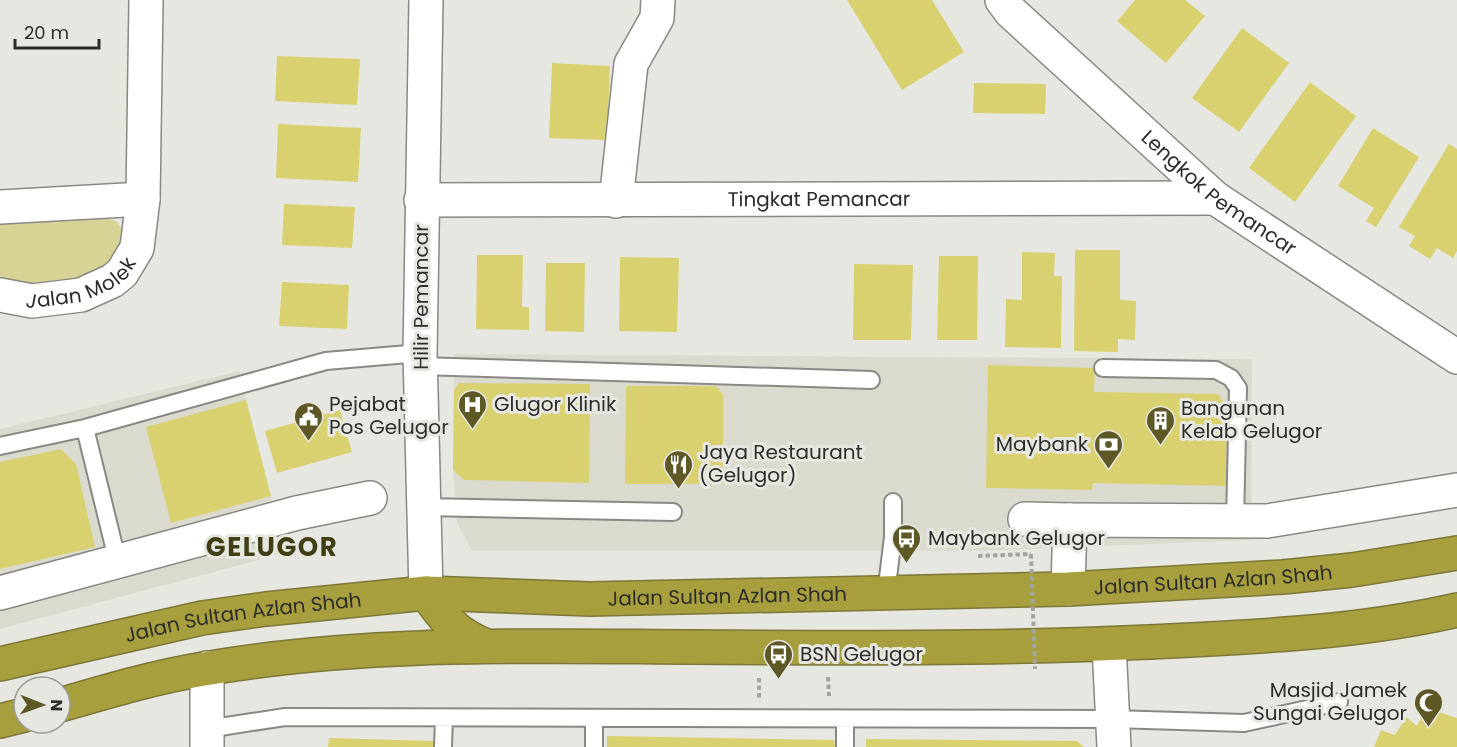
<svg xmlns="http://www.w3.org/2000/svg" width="1457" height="747" font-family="Poppins,sans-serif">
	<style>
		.built { fill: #dbdacf }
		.green { fill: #d7d395 }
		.building { fill: #d9d170 }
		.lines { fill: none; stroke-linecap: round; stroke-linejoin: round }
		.lane-casing { stroke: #888884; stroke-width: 20 }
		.street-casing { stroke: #888884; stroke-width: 36 }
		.highway-casing { stroke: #7c7737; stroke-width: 36 }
		.path { stroke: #a3a39f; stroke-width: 4; stroke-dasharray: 4.5 3; stroke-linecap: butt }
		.lane { stroke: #fff; stroke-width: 16 }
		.street { stroke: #fff; stroke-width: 33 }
		.highway { stroke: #a79f3e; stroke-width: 33 }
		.path-bridge { stroke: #a3a39f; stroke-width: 4; stroke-dasharray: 4.5 3; stroke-linecap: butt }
		.labels { text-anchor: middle; stroke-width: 6; stroke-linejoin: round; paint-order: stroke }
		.street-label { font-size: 20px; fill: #2c2c2b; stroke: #e7e7e2 }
		.poi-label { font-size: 20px; fill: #2c2c2b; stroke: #e7e7e2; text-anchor: start }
		.district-label { font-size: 26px; font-weight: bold; letter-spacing: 1.5px; fill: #413e14; stroke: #e7e7e2 }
	</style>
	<rect width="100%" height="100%" fill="#e7e7e2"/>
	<path class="built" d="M454 354 1252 359 1251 540 977 551H472L457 522 453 470Z
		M239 371 285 553 0 629V429Z"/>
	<path class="green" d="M99 215C104 217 112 219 117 222 120 225 122 230 122 234 126 259 94 276 73 282 49 289 24 284 0 279V224Z"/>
	<path class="building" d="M847 0H932L964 52 902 90Z
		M1135 0H1185L1205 16 1166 63 1117 21Z
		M1242 28 1289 63 1239 132 1192 98Z
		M277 56 360 59 357 105 275 101Z
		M552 63 610 66 607 140 549 138Z
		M1310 82 1356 116 1295 202 1249 168Z
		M974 83 1046 84 1045 114 973 113Z
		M278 124 361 128 358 182 276 178Z
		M1373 128 1419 157 1376 227 1366 221 1374 208 1338 186Z
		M1449 144 1457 149V251L1453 258 1437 248 1430 259 1409 246 1415 236 1399 227Z
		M284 204 355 207 352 248 282 245Z
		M1075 250H1120V300L1136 301 1135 340 1118 339V352L1074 351Z
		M1022 252 1055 253 1054 276H1062L1061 348 1005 347 1006 299 1022 300Z
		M477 255H523L522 307H529V330L476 329Z
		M939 256H978L977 340H937Z
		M620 257 679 258 677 332 619 331Z
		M546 263H585L584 332 545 331Z
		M854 264 913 265 911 340H853Z
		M282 282 349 285 347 329 279 326Z
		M988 365 1095 368 1094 392 1218 394 1227 407 1226 486 1093 483 1092 490 986 488Z
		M459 383 590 384 589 483 464 480 453 470 454 390Z
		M626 386H716L723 394V484H625Z
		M246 400 271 496 171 523 146 427Z
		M340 410 352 452 277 473 265 431Z
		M61 449 76 464 95 547 0 569V462Z
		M1426 708 1457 718V747H1374L1381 730 1395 735 1406 717 1417 726Z
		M607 736 834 740 835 747H607Z
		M329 738 434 741V747H328Z
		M866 739 1077 741 1084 747H866Z"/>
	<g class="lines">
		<defs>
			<path id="lane" d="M420 366 871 380
				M1103 368 1216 370 1231 378 1238 388 1235 522
				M85 428 118 563
				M0 446 85 428 326 361 420 353
				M424 507 673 512
				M886 594 893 537V502
				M594 718V747
				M845 719V747
				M207 729 285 717 1113 719 1244 723 1339 702
				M443 747 444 718"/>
			<g id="street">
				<path d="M426 0 420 353 426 593"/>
				<path id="s1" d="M1002 0 1011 12 1215 198 1457 357"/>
				<path id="s2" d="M421 200 1215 198"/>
				<path d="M616 201 631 64 657 18 658 0"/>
				<path d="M0 207 143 199"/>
				<path id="s3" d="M0 295 32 301 81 295 112 281 122 273 137 248 143 199 146 0"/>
				<path d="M1025 519 1070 520"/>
				<path d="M1068 589 1070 520 1267 521 1457 490"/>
				<path d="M0 593 297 513 370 498"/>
				<path d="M1109 644 1114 747"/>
				<path d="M207 747V668"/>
			</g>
			<g id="highway">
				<path d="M426 593C445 620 455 633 486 646"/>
				<path id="s4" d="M0 664 202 618 266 609 426 593 590 599 1068 589 1283 577 1352 570 1457 553"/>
				<path d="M60 705C108 691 155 677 204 669 364 641 528 646 690 647 843 648 996 649 1149 642 1252 637 1356 633 1457 610"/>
				<path d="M0 721 24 715"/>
			</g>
		</defs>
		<use href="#lane" class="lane-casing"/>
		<use href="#street" class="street-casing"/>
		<use href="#highway" class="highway-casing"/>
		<path class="path" d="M978 556 1031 554
			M828 677 829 696
			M759 678V698"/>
		<use href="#lane" class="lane"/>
		<use href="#street" class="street"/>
		<use href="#highway" class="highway"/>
		<path class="path-bridge" d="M1031 554 1035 669"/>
	</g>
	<defs>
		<symbol id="hospital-pin" viewBox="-11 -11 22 30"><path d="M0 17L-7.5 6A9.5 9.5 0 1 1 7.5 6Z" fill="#5d5825" stroke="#e7e7e2"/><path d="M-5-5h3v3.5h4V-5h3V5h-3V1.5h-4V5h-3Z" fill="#fff"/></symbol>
		<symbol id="civic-pin" viewBox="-11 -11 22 30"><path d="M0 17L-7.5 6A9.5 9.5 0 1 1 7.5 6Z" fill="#5d5825" stroke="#e7e7e2"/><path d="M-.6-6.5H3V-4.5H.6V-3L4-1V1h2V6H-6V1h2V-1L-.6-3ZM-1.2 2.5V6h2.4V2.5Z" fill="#fff"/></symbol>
		<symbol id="building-pin" viewBox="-11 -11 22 30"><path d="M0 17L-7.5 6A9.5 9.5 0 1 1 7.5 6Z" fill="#5d5825" stroke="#e7e7e2"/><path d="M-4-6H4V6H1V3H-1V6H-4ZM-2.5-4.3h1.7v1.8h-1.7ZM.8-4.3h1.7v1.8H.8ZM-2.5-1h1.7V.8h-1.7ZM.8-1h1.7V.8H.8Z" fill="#fff"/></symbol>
		<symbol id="bank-pin" viewBox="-11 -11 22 30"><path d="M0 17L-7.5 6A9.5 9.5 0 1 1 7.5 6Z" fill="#5d5825" stroke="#e7e7e2"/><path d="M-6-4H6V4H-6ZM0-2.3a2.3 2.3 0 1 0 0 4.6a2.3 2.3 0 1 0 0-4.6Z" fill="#fff"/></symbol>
		<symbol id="restaurant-pin" viewBox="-11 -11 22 30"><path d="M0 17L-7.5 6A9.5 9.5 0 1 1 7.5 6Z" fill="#5d5825" stroke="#e7e7e2"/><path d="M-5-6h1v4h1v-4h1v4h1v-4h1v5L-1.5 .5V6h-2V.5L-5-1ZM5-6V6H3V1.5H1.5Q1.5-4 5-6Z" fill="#fff"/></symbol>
		<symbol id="bus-pin" viewBox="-11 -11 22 30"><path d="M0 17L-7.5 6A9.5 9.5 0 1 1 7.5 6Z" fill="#5d5825" stroke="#e7e7e2"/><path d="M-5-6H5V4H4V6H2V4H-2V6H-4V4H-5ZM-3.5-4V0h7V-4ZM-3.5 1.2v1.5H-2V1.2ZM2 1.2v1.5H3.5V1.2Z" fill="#fff"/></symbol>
		<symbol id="mosque-pin" viewBox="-11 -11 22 30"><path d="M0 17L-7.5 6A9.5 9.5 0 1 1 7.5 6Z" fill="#5d5825" stroke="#e7e7e2"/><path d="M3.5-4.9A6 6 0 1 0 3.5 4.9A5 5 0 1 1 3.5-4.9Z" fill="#fff"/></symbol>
	</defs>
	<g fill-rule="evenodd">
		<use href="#hospital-pin" x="456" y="388" width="33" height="45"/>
		<use href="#civic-pin" x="292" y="400" width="33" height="45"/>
		<use href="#building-pin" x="1144" y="404" width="33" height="45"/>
		<use href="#bank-pin" x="1092" y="428" width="33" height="45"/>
		<use href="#restaurant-pin" x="662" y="448" width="33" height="45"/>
		<use href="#bus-pin" x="890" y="522" width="33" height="45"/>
		<use href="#bus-pin" x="762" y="638" width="33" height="45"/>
		<use href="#mosque-pin" x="1412" y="686" width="33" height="45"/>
	</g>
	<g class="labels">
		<g class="street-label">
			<text dy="7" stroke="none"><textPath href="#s1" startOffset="291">Lengkok Pemancar</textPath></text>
			<text dy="7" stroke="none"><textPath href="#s2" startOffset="398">Tingkat Pemancar</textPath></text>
			<text dy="7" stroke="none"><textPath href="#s3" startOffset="86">Jalan Molek</textPath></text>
			<text transform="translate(421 297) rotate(-90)" y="7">Hilir Pemancar</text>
			<text dy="7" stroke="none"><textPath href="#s4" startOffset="1220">Jalan Sultan Azlan Shah</textPath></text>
			<text dy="7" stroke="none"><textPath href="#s4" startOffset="734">Jalan Sultan Azlan Shah</textPath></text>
			<text dy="7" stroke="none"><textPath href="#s4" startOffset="248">Jalan Sultan Azlan Shah</textPath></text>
		</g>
		<g class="poi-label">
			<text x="329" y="411">Pejabat<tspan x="329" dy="23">Pos Gelugor</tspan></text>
			<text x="494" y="411">Glugor Klinik</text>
			<text x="1181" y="415">Bangunan<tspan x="1181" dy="23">Kelab Gelugor</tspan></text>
			<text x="1088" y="451" text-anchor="end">Maybank</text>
			<text x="699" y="459">Jaya Restaurant<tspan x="699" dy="23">(Gelugor)</tspan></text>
			<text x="928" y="545">Maybank Gelugor</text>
			<text x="800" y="661">BSN Gelugor</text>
			<text x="1407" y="697" text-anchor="end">Masjid Jamek<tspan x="1407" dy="23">Sungai Gelugor</tspan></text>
		</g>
		<g class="district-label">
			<text x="272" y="556">GELUGOR</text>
		</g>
	</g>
	<g transform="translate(42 705) rotate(91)"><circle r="28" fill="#e7e7e2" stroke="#9c9c99" stroke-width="1.5"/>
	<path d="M0-4.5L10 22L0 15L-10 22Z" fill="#5d5825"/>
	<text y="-9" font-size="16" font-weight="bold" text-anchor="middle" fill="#2c2c2b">N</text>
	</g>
	<path d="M15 39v9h84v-9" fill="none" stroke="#2c2c2b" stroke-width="3"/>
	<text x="24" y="39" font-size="18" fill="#2c2c2b" stroke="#e7e7e2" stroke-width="4.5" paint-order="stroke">20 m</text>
</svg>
